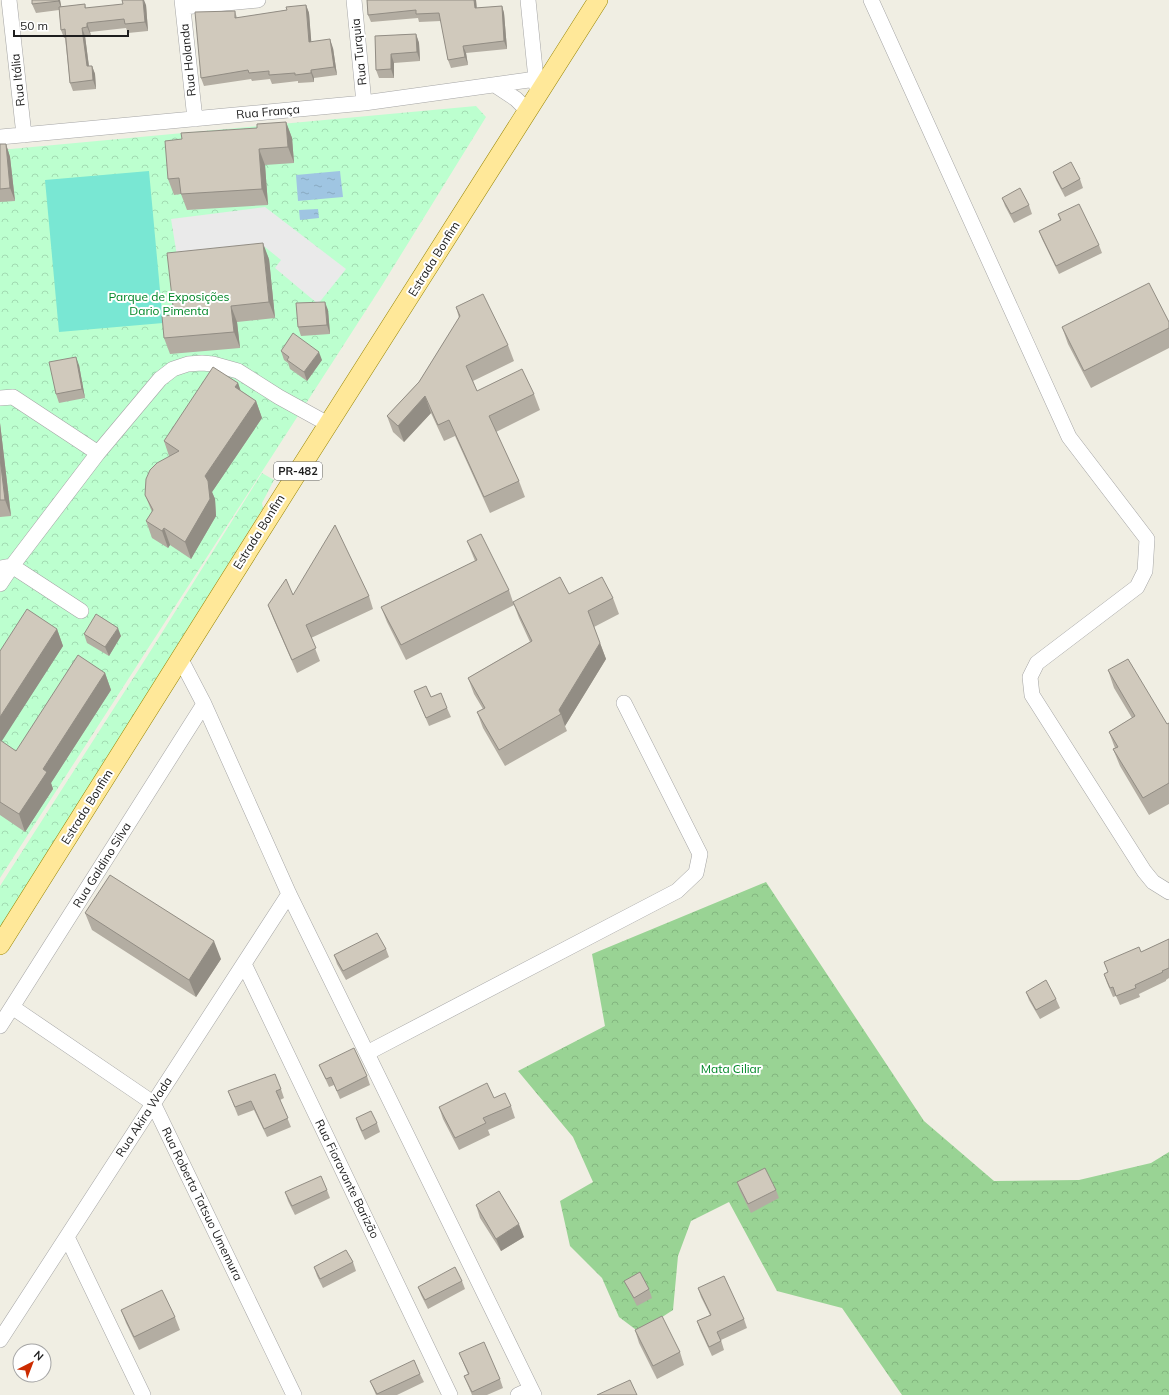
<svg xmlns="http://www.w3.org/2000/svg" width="1169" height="1395" font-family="Mulish,sans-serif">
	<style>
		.forest { fill: url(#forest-crowns) }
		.park { fill: url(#park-crowns) }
		.pitch { fill: #79e7d3 }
		.parking { fill: #eaeaea }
		.water { fill: url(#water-ripples) }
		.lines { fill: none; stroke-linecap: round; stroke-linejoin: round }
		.minor-casing { stroke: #a5a5a5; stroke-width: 16 }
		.major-casing { stroke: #988500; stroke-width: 20 }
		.minor { stroke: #fff; stroke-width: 15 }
		.major { stroke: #ffe899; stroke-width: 19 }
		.wall { fill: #b3ada2 }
		.shaded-wall { fill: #928d84 }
		.building { fill: #d0c9bc; stroke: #928d84 }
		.labels { text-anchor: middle; stroke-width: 4; stroke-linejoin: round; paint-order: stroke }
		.shield { fill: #fff; stroke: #626262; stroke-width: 1 }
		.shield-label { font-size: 11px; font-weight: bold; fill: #1e1e1e }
		.street-label { font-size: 12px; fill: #1e1e1e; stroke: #fff }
		.park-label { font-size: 12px; fill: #018728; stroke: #fff }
	</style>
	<defs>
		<pattern id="forest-crowns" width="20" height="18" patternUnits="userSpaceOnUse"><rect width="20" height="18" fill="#99d394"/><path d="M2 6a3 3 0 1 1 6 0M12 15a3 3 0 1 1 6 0" fill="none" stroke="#83b57f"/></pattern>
		<pattern id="park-crowns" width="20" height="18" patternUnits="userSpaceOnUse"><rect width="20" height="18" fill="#bcffcf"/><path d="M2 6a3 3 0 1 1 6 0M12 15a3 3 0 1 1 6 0" fill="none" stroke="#a1dab1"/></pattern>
		<pattern id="water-ripples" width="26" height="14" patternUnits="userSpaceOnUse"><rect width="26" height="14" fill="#9fc5e2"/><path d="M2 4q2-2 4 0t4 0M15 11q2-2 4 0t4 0" fill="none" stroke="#88a9c1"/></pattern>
	</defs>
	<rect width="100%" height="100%" fill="#f0eee3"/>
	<path class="forest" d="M766 882 924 1121 994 1181 1079 1180 1151 1163 1169 1152V1395H902L842 1308 777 1291 729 1202 691 1221 678 1256 673 1310 639 1332 619 1317 602 1278 570 1246 560 1201 593 1182 573 1137 518 1071 605 1026 592 954Z"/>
	<path class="park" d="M476 106 486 117 381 287 0 878V150Z
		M262 473 274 480 262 503 263 508 0 929V886L148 655Z"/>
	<path class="pitch" d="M149 171 163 323 59 332 45 180Z"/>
	<path class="parking" d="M265 207 346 269 318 304 275 268 281 260 265 247 177 256 171 219Z"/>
	<path class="water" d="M340 171 343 197 298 201 296 175Z
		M318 209 319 218 300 220 299 210Z"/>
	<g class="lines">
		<defs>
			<path id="minor" d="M9 0 24 135
				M182 0 195 119
				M354 0 364 103
				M528 0 537 89
				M871 0 1069 437 1147 539 1145 571 1137 587 1037 663 1030 677 1032 695 1144 871 1153 882 1169 892
				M183 7 258 0
				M495 85 516 99 528 111
				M0 137 364 103 536 79
				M0 398 13 397 98 453
				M0 568 12 566 98 453 160 379 173 369 188 364 202 363 213 364 238 371 279 397 328 424
				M0 584 12 566 81 611
				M180 658 204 704 289 894 534 1395
				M244 964 450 1395
				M12 1007 153 1103 294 1395
				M0 1026 204 704
				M367 1053 677 891 696 873 700 854 624 703
				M67 1237 143 1395
				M0 1340 289 894
				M518 1395 531 1389"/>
			<path id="major" d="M0 945 294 478 598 0"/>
		</defs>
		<use href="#minor" class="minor-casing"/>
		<use href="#major" class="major-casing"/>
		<use href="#minor" class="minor"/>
		<use href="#major" class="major"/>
	</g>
	<path class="wall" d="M32 0H60L61 7 85 4 86 8 146 5 148 31 128 33 126 28 90 32 91 36H85L89 66H92L95 74 96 89 73 91 70 83 65 38H64L61 30 59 10 36 13 32 4Z
		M367 0H476L477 8 502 6 504 13 507 49 466 53 468 65 451 68 448 60 441 21 419 22 418 18 371 22 368 15Z
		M306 5 309 13 311 42 333 48 337 75 314 78V82L298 83V81L272 84 270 79 252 81 251 79 204 86 201 78 235 11 237 18 287 10Z
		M416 34 419 43 420 61 394 63V78H379L376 70 375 36Z
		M286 122 292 138 294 163 265 165 268 205 187 210 181 194 174 195 168 179 182 139 257 128Z
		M0 144H6L10 157 15 201 0 202Z
		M1053 172 1080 179 1083 188 1065 197 1056 180Z
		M1002 198 1029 205 1032 214 1014 223 1005 206Z
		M1058 214 1099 245 1102 253 1059 274 1042 239 1039 231 1060 220Z
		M269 259 275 318 237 322 240 348 170 354 164 338 174 315Z
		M456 307 508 345 514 361 473 381 477 391 534 394 540 410 496 432 519 481 525 497 490 513 455 436 444 441 431 413 404 442 393 432 387 416 419 382 459 318Z
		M328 310 330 334 301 336 298 327Z
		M1169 322V348L1091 388 1068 344 1062 327Z
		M281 351 322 360 307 381 290 369 288 363 284 360Z
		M79 365 85 398 59 403 56 394Z
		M238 383 240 390 256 401 262 418 212 492 215 499 216 516 191 559 170 545 168 548 152 538 146 521 152 512 145 495 169 456 164 441Z
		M0 423 11 516 0 517Z
		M467 541 509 590 513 602 569 594 613 598 619 614 594 627 606 659 565 726 567 731 505 766 483 728 477 712 483 709 474 694 468 678 530 642 519 618 514 605 406 660 387 622 381 607 475 561Z
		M293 595 369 596 373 609 311 638 320 661 297 673 273 618 268 605Z
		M57 629 63 646 1 741 16 751 105 673 111 690 51 783 53 789 25 832 0 815V651Z
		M84 634 121 636 109 656 87 643Z
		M1108 670 1167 724 1169 723V804L1149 815 1120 766 1113 749 1115 748 1109 732 1132 718 1114 688Z
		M414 691 431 697 447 708 451 717 429 726Z
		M85 913 221 959 196 997 92 930Z
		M1169 939V978L1166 980V981L1139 994 1140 997 1120 1005 1116 996 1113 997 1107 983 1104 974 1108 972 1104 962 1141 952Z
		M386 949 389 957 346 980 337 964 334 955Z
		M1026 992 1056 999 1060 1008 1040 1019 1029 1000Z
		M319 1065 367 1076 370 1085 340 1099 334 1085 329 1087Z
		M281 1089 284 1098 280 1100 291 1127 267 1137 254 1110 238 1116 228 1091Z
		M494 1098 511 1106 515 1118 488 1130 490 1135 459 1150 443 1119 439 1107Z
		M356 1118 377 1123 380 1132 365 1140 359 1127Z
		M737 1182 776 1190 779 1198 751 1213 740 1191Z
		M327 1190 330 1198 295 1215 288 1201 285 1192Z
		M476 1205 524 1237 501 1251 480 1218Z
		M353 1262 356 1271 323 1288 317 1276 314 1267Z
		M462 1281 465 1289 428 1309 421 1295 418 1287Z
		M624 1281 649 1289 652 1298 637 1306 628 1289Z
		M698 1288 744 1319 747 1328 721 1340 724 1350 712 1356 700 1330 697 1321 710 1315 701 1297Z
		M121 1310 175 1317 180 1330 139 1350 126 1323Z
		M635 1330 680 1352 684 1365 657 1379 639 1343Z
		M459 1353 500 1379 503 1388 487 1395H472L464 1376 468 1374Z
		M420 1374 424 1382 397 1395H376L370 1381Z"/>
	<path class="shaded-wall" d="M58 0H60L62 10Z
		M143 0H144L146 5 148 31 145 22Z
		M474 0H476L477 16 475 8Z
		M306 5 309 13 312 50 309 42Z
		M502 6 504 13 507 49 504 41Z
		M87 23 90 32 91 36 87 27Z
		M82 28 85 36 90 75 87 66Z
		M416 34 419 43 420 61 417 52Z
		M330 39 333 48 337 75 334 67Z
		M463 46 466 53 468 65 465 57Z
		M391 54 394 63V78L391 69Z
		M92 66 95 74 96 89 93 80Z
		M311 70 314 78V82L311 73Z
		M286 122 292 138 294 163 288 147Z
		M6 144 10 157 15 201 10 188Z
		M259 149 265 165 268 205 262 189Z
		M263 243 269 259 275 318 269 302Z
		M325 302 328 310 330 334 327 325Z
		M231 306 237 322 240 348 234 332Z
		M319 352 322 360 307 381 304 372Z
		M76 357 79 365 85 398 82 389Z
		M238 383 244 400 235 387Z
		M425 396 431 413 404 442 398 426Z
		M256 401 262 418 212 492 215 499 216 516 191 559 185 542 205 476Z
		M0 423 11 516 5 500 0 458Z
		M164 528 170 545 168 548 162 531Z
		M118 628 121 636 109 656 105 647Z
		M57 629 63 646 0 744V717Z
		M600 643 606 659 565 726 561 714 559 710Z
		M105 673 111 690 51 783 53 789 25 832 19 814 43 769Z
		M214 941 221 959 196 997 189 980Z
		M519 1224 524 1237 501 1251 496 1239Z"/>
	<path class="building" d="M32 0H58L59 1 32 4Z
		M122 0H143L145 22 125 24 124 19 87 23V27L82 28 87 66H92L93 80 70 83 65 29 61 30 59 7 85 4V8L123 4Z
		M367 0H474L475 8 502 6 504 41 463 46 465 57 448 60 439 13 416 14V10L368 15Z
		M306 5 309 42 330 39 334 67 311 70V73L295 75V73L269 75V71L249 73 248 70 201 78 195 12 235 11V18L287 10 286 7Z
		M416 34 417 52 391 54V69L376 70 375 36Z
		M286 122 288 147 259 149 262 189 181 194 179 178 168 179 165 141 182 139 181 133 257 128V124Z
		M0 144H6L10 188 0 189Z
		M1071 162 1080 179 1062 189 1053 172Z
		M1020 188 1029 205 1011 214 1002 198Z
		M1079 204 1099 245 1056 266 1039 231 1061 220 1058 214Z
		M263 243 269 302 231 306 234 332 164 338 162 316 174 315 167 253Z
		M1149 283 1169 322V328L1084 371 1062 327Z
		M483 294 508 345 466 366 477 391 522 369 534 394 489 416 519 481 484 497 449 420 438 425 425 396 398 426 387 416 419 382 460 316 456 307Z
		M325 302 327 325 298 327 296 303Z
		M293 333 319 352 304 372 287 360 289 357 281 351Z
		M76 357 82 389 56 394 49 362Z
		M213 367 238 383 235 387 256 401 205 476 208 481 210 499 185 542 164 528 162 531 146 521 153 510 145 495 146 479 150 470 157 463 179 451 164 441Z
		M0 458 5 500H0Z
		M335 525 369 596 306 625 316 648 292 660 268 605 286 579 293 595Z
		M481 534 509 590 401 645 381 607 477 560 467 541Z
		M560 577 569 594 602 577 613 598 588 611 600 643 559 710 561 714 499 750 477 712 485 708 468 678 532 641 513 602Z
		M27 609 57 629 0 717V651Z
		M96 614 118 628 105 647 84 634Z
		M78 655 105 673 43 769 47 772 19 814 0 802V740L16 751Z
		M1128 659 1167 724 1169 723V783L1143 798 1113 749 1118 747 1109 732 1135 716 1108 670Z
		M426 686 431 697 441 693 447 708 426 718 414 691Z
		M110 875 214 941 189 980 85 913Z
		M377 933 386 949 343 971 334 955Z
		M1169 939V968L1162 971 1163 972 1135 985 1136 988 1116 996 1113 987 1110 988 1104 974 1108 972 1104 962 1139 947 1141 952Z
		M1046 980 1056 999 1036 1010 1026 992Z
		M354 1048 367 1076 337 1091 331 1077 326 1079 319 1065Z
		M275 1074 281 1089 276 1091 288 1118 264 1129 251 1101 235 1107 228 1091Z
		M487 1083 494 1098 505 1093 511 1106 483 1118 486 1123 455 1138 439 1107Z
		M371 1111 377 1123 362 1131 356 1118Z
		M765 1168 776 1190 748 1204 737 1182Z
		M321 1176 327 1190 292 1206 285 1192Z
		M499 1191 519 1224 496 1239 476 1205Z
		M346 1250 353 1262 320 1279 314 1267Z
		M455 1267 462 1281 425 1300 418 1287Z
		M640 1272 649 1289 634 1298 624 1281Z
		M724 1276 744 1319 717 1332 721 1341 709 1347 697 1321 711 1315 698 1288Z
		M162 1290 175 1317 134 1337 121 1310Z
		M662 1316 680 1352 653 1366 635 1330Z
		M484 1342 500 1379 472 1392 464 1376 469 1374 459 1353Z
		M414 1360 420 1374 377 1394 370 1381Z
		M630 1380 637 1395H597Z"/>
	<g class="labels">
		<rect class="shield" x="274" y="462" width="48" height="18" rx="3"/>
		<g class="shield-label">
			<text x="298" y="475">PR-482</text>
		</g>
		<g class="street-label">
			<text transform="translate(359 52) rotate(-96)" y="4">Rua Turquia</text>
			<text transform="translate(188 60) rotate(-96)" y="4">Rua Holanda</text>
			<text transform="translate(18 80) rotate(-96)" y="4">Rua Itália</text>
			<text transform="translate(268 112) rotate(-5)" y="4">Rua França</text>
			<text transform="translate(434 259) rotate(-58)" y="4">Estrada Bonfim</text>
			<text transform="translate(259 532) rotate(-58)" y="4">Estrada Bonfim</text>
			<text transform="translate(87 807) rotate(-58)" y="4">Estrada Bonfim</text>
			<text transform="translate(102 865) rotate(-58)" y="4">Rua Galdino Silva</text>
			<text transform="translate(144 1117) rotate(-57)" y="4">Rua Akira Wada</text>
			<text transform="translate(347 1179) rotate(64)" y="4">Rua Fioravante Barizão</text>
			<text transform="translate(202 1204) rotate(64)" y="4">Rua Roberta Tatsuo Umemura</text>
		</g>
		<g class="park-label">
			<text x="169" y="301">Parque de Exposições<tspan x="169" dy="14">Dario Pimenta</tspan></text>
			<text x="731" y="1073">Mata Ciliar</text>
		</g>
	</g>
	<g transform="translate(32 1363) rotate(42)"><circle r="19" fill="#ffffff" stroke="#a5a5a5"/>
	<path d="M0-3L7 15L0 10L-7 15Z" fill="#cc2b00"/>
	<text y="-6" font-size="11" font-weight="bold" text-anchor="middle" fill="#1e1e1e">N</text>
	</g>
	<path d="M14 30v6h114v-6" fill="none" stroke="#1e1e1e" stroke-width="2"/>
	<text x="20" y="30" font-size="12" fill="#1e1e1e" stroke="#ffffff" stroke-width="3" paint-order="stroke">50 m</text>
</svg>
